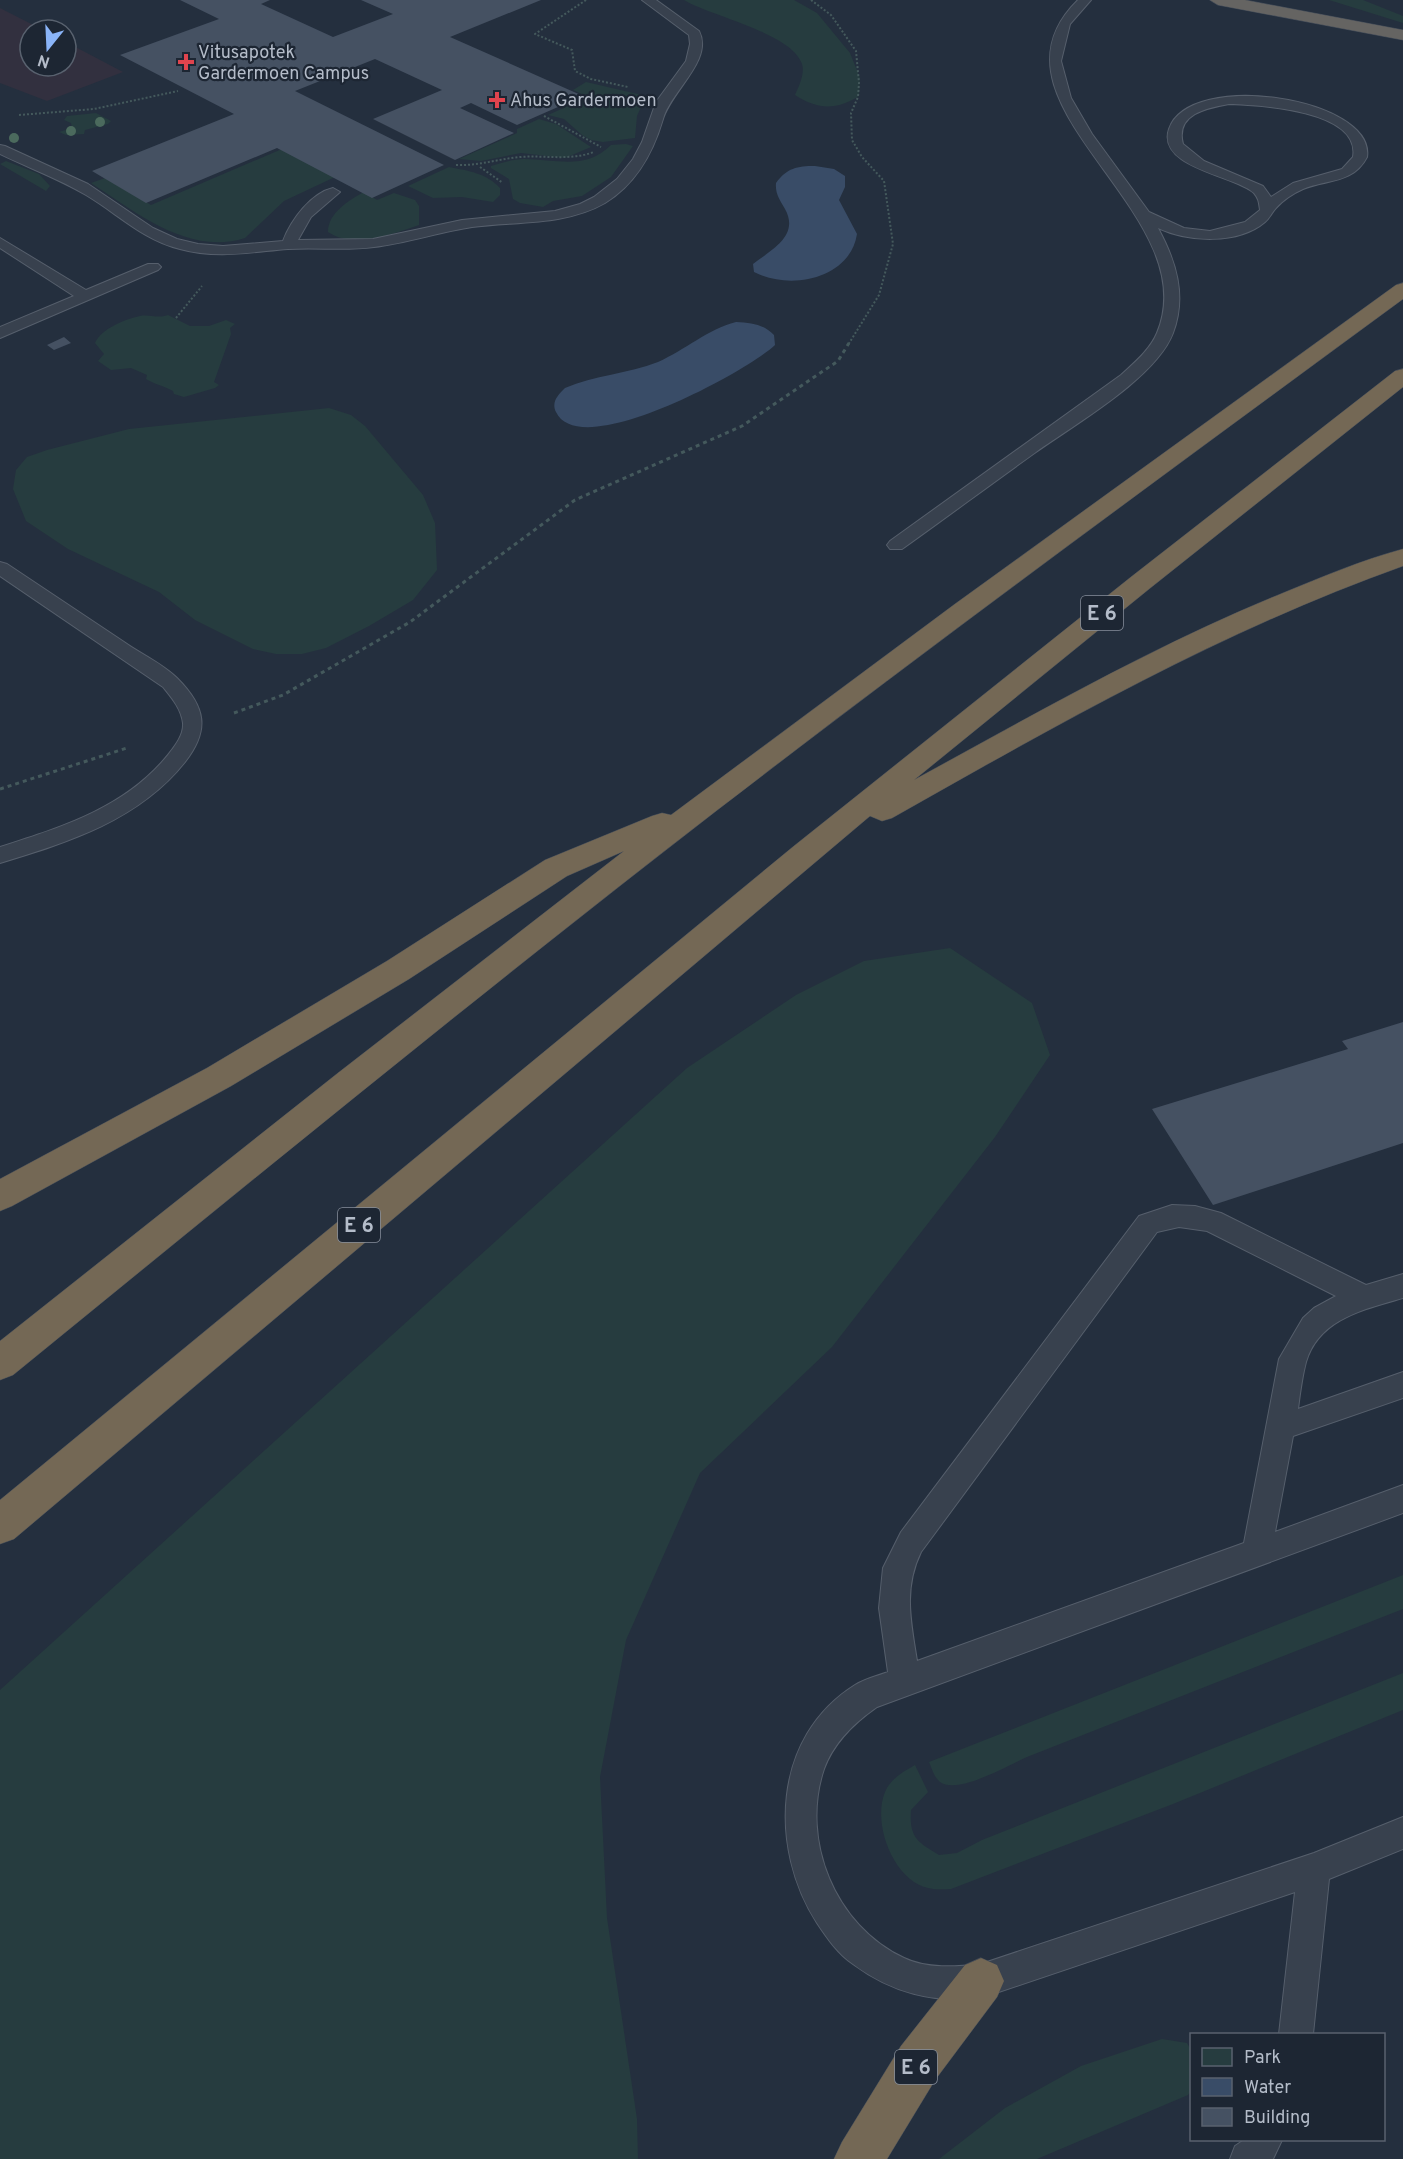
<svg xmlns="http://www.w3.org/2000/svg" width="1403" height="2159" font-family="Overpass,sans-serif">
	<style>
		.medical { fill: #32303f }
		.green { fill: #263c3f }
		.water { fill: #394c67 }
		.building { fill: #455162 }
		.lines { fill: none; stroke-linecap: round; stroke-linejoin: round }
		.service-casing { stroke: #565f6c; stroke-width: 2 }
		.trunk-casing { stroke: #434c59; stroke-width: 1 }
		.motorway-casing { stroke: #434c59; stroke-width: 1 }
		.path-far1 { stroke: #44595c; stroke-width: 2; stroke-dasharray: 2 2; stroke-linecap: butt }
		.path { stroke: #44595c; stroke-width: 3; stroke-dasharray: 4 4; stroke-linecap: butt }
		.service { fill: #38414e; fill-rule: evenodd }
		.trunk { fill: #656462; fill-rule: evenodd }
		.motorway { fill: #746855; fill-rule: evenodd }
		.tree { fill: #4b6a5d }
		.health-dot { fill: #e0444e; stroke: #1d2633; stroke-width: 2 }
		.labels { text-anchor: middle; stroke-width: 4.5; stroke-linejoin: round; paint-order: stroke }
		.far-poi-label { font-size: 18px; fill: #b4bcc9; stroke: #1d2633; text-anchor: start }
		.shield { fill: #1d2633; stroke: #878f9c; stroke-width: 1.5 }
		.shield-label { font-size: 20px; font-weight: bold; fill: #b4bcc9 }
	</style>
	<rect width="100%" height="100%" fill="#242f3e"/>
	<path class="medical" d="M0 8 43 30H30V66H66V42L123 72 47 101 0 83Z"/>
	<path class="green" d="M684 0H794L817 13 850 53 860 78 859 96C837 110 818 110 795 95 799 86 805 74 802 64 792 33 710 16 684 0Z
		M1329 0H1363L1403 16V23Z
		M586 82 646 96 637 116 635 138 603 142 591 140 582 135 564 119 548 115 588 97 573 90Z
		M96 113 111 121 108 124 85 130 84 134 66 135 59 132 72 128 71 123 64 120 67 116Z
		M539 119 556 124 591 147 565 158 521 153 481 161 459 159 517 133V129Z
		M626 144 633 146 611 177 582 196 553 201 543 207 520 203 513 199 509 179 491 168V166C502 163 513 159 524 159 556 159 585 171 611 145Z
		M282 149 335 177 284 201 245 238C188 256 136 212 91 183L105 178 151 205Z
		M6 161 39 174 50 186 46 191 0 164Z
		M449 167C469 171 486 173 500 188V195L493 202 462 197 433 198 408 186Z
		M364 192 377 200 394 193 415 200 419 206V225C391 234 355 250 328 232 328 213 349 200 364 192Z
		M168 315 190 326H209L226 320 235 324 230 328 231 334 214 382 219 385 215 388 184 397 174 394 173 391C164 386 154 384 146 379L147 375 131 368 111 370 98 361 104 354 95 343C101 329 125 319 140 316 150 314 157 319 168 315Z
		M329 408 351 415 365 426 423 495 435 523 437 570 413 600 369 626 326 648 302 654H276L253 649 195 620 159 592 68 549 26 521 13 489 16 470 27 457 47 450 129 429Z
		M950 948 1032 1003 1050 1055 995 1137 832 1347 700 1473 626 1640 600 1777 607 1918 637 2119 638 2159H0V1690L687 1068 796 995 864 961Z
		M1403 1575V1609L1027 1757C1009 1765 958 1795 940 1782 934 1777 932 1769 929 1762Z
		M1403 1673V1710L1173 1804 951 1889C944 1889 935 1890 928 1888 893 1880 872 1823 885 1792 891 1778 903 1772 915 1765L928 1792 911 1810C909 1837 917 1842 939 1855L957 1853 982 1840Z
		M1162 2039 1187 2043 1191 2050V2091L1188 2095 1037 2159H939L1005 2108 1081 2066Z"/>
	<path class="water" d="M815 166 834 169 845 176V187L839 200 857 234C850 279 790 291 754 272L753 264C771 250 800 236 785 209 780 200 775 194 776 183 787 168 797 166 815 166Z
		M736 322C752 323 763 324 774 335L775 345C748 371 580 463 556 412 551 402 558 395 565 388 594 375 628 374 658 362 685 350 708 329 736 322Z"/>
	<path class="building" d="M180 0H270L261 4 333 37 393 14 361 0H541L450 37 583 96 517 125 471 103 460 108 514 133 455 160 373 119 442 90 375 59 295 91 444 165 372 198 277 148 146 203 92 171 234 114 120 55 219 19Z
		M64 337 71 343 54 350 47 345Z
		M1403 1022V1143L1213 1205 1152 1109 1348 1049 1342 1041Z"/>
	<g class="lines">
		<defs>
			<path id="service" d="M642 0H656L699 31C714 60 671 91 663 119 653 153 636 184 605 203 565 226 516 221 472 227 439 232 407 243 374 247 345 251 317 247 288 249 251 252 216 259 180 249 143 240 118 214 86 195 59 179 29 168 0 154V145L5 146 88 184 153 228 177 239 198 244 223 246 283 241C291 220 311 193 333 188L340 192 311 217 298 240 373 239 462 220 555 211 580 204 594 197 617 179 633 159 642 142 656 102 686 61 690 44 689 35Z
				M1078 0H1091L1070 24 1061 61 1071 98 1092 134 1149 212 1184 228 1210 231 1245 222 1260 210C1259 203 1259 199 1254 193 1237 176 1156 168 1169 129 1189 69 1376 98 1367 157 1353 184 1327 179 1303 189 1294 193 1283 200 1276 208 1272 212 1270 218 1265 222 1238 245 1188 242 1158 228 1176 261 1187 296 1173 333 1156 378 1075 424 1036 452 991 484 947 517 902 549H890L887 545 890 541 1121 375C1134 363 1150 350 1157 333 1208 211 971 104 1078 0ZM1229 104C1259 105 1361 110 1353 157L1342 169 1293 183 1271 197 1263 186 1204 161 1183 144C1175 114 1207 108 1229 104Z
				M0 238 86 290 148 264H158L161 267 158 270 0 338V327L74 296 0 248Z
				M0 562 7 564C46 590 85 616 124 642 141 654 163 664 177 678 206 707 210 730 185 762 139 820 69 842 0 863V847C62 827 125 808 168 755 175 746 184 735 183 723 181 708 171 697 163 687L0 576Z
				M1172 1205 1195 1206 1221 1213 1366 1285 1403 1274V1298C1366 1309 1319 1318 1306 1362 1302 1377 1300 1393 1298 1409L1403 1372V1398L1293 1436 1275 1532 1403 1485V1513L877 1707C854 1723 834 1742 824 1769 800 1840 835 1926 904 1958 927 1969 956 1967 981 1964L1314 1853 1403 1817V1849L1329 1879 1313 2034H1279L1295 1892 981 1998C933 2003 892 1993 853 1964 838 1954 827 1938 817 1923 769 1848 772 1737 855 1685 865 1679 877 1676 888 1672L879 1608 883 1568 901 1532 1139 1216ZM1179 1227 1207 1231 1336 1296 1314 1308 1303 1318 1279 1359 1244 1543 917 1661C911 1622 903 1589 921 1552L1157 1232Z
				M1244 2140H1282L1273 2159H1230L1235 2146Z"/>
			<path id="trunk" d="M1210 0H1245L1403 30V40L1218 5Z"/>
			<path id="motorway" d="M1403 283V299C1173 468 942 637 716 811 478 995 246 1185 13 1375L0 1380V1341L338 1073 624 851 567 876 409 979 231 1086 12 1206 0 1211V1179L207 1068 387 961 545 860 652 816 662 813 671 815 955 604 1396 285Z
				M1403 369V387L1149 589 914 780C1035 714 1155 645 1283 593 1322 577 1362 560 1403 549V566C1223 630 1058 724 892 818L882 821 870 816 14 1539 0 1544V1500L794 846 1131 577 1395 371Z
				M981 1958 997 1965 1004 1981 997 1997 935 2080 887 2159H834L842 2142 901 2046 965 1965Z"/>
		</defs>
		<use href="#service" class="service-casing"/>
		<use href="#trunk" class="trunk-casing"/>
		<use href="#motorway" class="motorway-casing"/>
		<path class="path-far1" d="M586 0 535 34 572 50 575 71 591 79 628 87
			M811 0 831 15 856 51 859 83 858 97 851 113 852 140 862 157 884 181 893 244 879 295 848 345
			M19 115 94 109 178 91
			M544 116 601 147
			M456 165C478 166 498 159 520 157 546 155 569 161 594 152
			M480 167 503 183
			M176 318 202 286"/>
		<path class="path" d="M234 713 283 695 410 622 575 500 742 426 838 361 849 343
			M0 789 127 748"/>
		<use href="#service" class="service"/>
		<use href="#trunk" class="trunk"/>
		<use href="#motorway" class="motorway"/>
	</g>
	<g class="tree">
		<circle cx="100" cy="122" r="5"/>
		<circle cx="71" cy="131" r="5"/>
		<circle cx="14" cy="138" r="5"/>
	</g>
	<g class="health-dot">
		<path d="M183 53h6v6h6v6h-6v6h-6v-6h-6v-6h6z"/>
		<path d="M494 91h6v6h6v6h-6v6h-6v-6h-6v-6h6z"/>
	</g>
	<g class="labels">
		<g class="far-poi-label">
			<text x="198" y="58">Vitusapotek<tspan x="198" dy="21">Gardermoen Campus</tspan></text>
			<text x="510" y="106">Ahus Gardermoen</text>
		</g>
		<g class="shield">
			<rect x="1081" y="596" width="42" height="34" rx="4.5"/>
			<rect x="338" y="1208" width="42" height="34" rx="4.5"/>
			<rect x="895" y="2050" width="42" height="34" rx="4.5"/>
		</g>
		<g class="shield-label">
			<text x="1102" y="620">E 6</text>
			<text x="359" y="1232">E 6</text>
			<text x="916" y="2074">E 6</text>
		</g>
	</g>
	<rect x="1190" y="2033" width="195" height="108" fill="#1d2633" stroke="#59626f" stroke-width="1.5"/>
	<rect x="1202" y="2048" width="30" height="18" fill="#263c3f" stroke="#59626f" stroke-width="1.5"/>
	<text x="1244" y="2063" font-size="18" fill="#b4bcc9">Park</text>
	<rect x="1202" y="2078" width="30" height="18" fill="#394c67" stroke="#59626f" stroke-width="1.5"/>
	<text x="1244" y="2093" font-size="18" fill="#b4bcc9">Water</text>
	<rect x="1202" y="2108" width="30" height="18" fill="#455162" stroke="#59626f" stroke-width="1.5"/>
	<text x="1244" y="2123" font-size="18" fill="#b4bcc9">Building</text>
	<g transform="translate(48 48) rotate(198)"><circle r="28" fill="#1d2633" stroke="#59626f" stroke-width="1.5"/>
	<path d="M0-4.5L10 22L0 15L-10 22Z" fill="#8ab4f8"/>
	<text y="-9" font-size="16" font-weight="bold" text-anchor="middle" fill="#b4bcc9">N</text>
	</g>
</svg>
